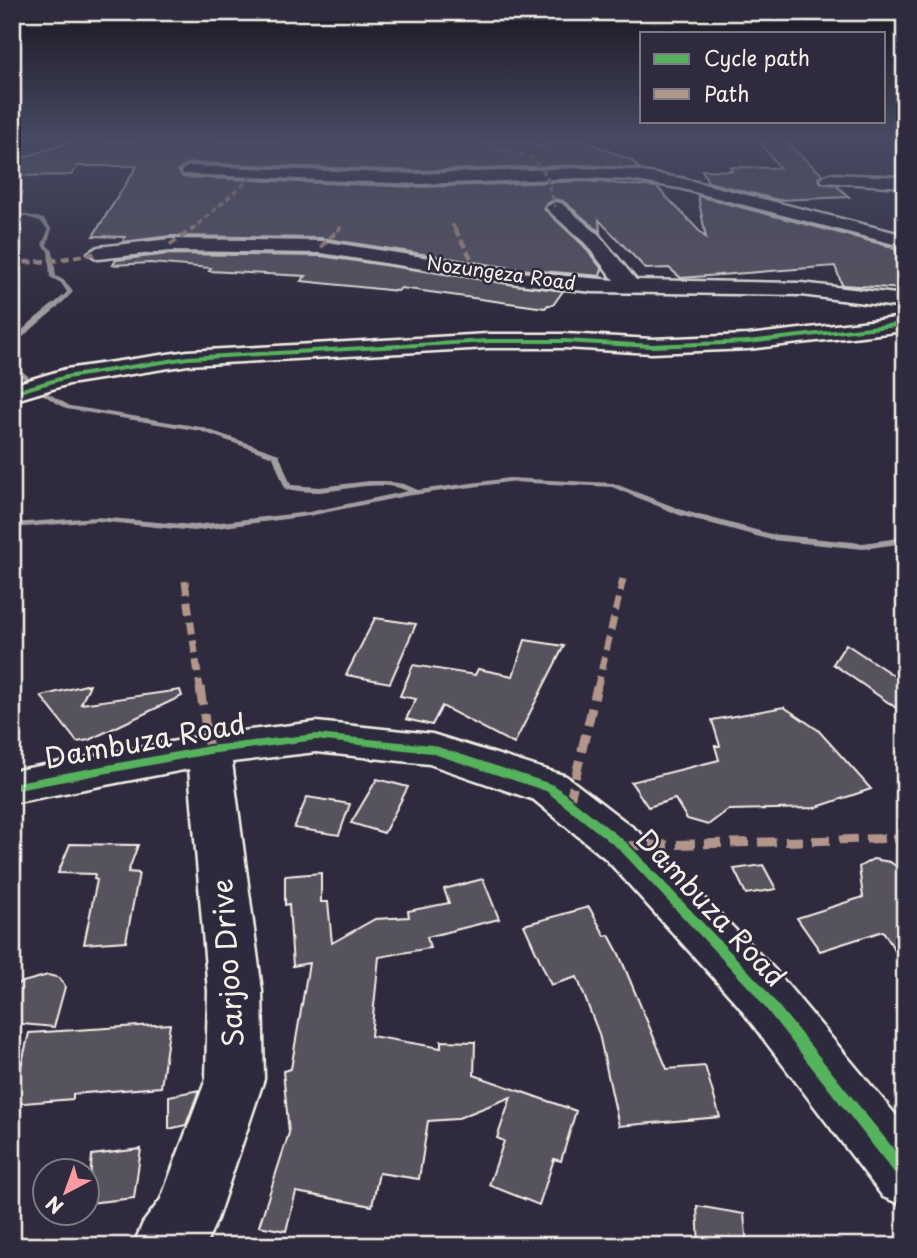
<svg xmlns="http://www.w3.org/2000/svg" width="917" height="1258" font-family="'Playpen Sans',sans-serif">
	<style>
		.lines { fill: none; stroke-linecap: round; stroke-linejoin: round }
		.stream { fill: #a19ea0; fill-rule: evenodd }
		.building { fill: #56525f; stroke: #f4f1e8; stroke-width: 2 }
		.minor-casing { stroke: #f4f1e8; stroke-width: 5 }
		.minor { fill: #2f2a3d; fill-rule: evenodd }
		.quiet-far3 { stroke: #b2968c; stroke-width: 3.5; stroke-dasharray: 6 3.5; stroke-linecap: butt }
		.quiet-far2 { stroke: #b2968c; stroke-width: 4.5; stroke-dasharray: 8 4.5; stroke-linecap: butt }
		.quiet-far1 { stroke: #b2968c; stroke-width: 7; stroke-dasharray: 13 7; stroke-linecap: butt }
		.quiet { stroke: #b2968c; stroke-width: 9; stroke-dasharray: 18 9; stroke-linecap: butt }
		.cycleway-casing { stroke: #2f2a3d; stroke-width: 4 }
		.cycleway { fill: #56b35d; fill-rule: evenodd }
		.labels { text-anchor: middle; stroke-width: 5; stroke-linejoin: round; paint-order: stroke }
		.far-street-label { font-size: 19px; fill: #f4f1e8; stroke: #2f2a3d }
		.near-street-label { font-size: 28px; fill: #f4f1e8; stroke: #2f2a3d }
	</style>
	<rect width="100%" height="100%" fill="#2f2a3d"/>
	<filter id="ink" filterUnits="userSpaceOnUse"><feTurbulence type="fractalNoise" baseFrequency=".0143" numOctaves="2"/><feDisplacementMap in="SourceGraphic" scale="14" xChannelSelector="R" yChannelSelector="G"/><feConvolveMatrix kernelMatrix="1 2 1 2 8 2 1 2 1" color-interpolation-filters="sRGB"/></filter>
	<g filter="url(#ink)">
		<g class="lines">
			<path class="stream" d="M12 211 44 219 52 229 47 245 53 251 56 276 65 281 73 292 58 307 27 333 12 349C12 331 54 306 67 292L61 283 50 277 48 251 42 245 48 230 40 221 12 213Z
				M12 362 46 392 70 406 201 427 279 454 291 485 320 487 369 481H385L404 484 418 490 509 478 613 483 685 511 771 534 863 543 905 537V543L863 549 771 540 679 515 612 487 509 482 406 496 309 516 194 531 97 521 12 528V523L97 517 194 525 309 512 408 491C379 479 349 490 319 492 307 492 296 491 285 489L273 457 200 431 66 409 42 394 12 368Z"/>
		</g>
		<path class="building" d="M74 141H517L539 146 584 141 631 160 640 169 584 165 418 171 189 163 178 170 183 177 418 187 584 181 657 187 706 238 698 196 889 246 905 256V289L842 285 835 266 681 278 669 268 646 269 599 220 600 232 563 201 555 199 545 205 544 209 583 245 602 269 600 276 518 269 321 238 170 236 123 242 125 237 93 236 137 166H78L71 175 12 176V161Z
			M759 141H784L823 175 818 178 821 183 836 185 849 197 778 200 708 182 702 170 732 171 730 167 780 168Z
			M170 254 321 256 563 291 553 305H548L545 308 401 288 398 291 301 281 306 276 209 271 211 268 150 263 113 265 116 260Z
			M375 618 416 624 390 683 346 675Z
			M525 640 564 646 514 744 442 706 432 725 406 719 416 699 400 696 413 665 475 675 478 669 513 676Z
			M846 644 905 683V714L833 664Z
			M90 684 81 704 180 690 182 696 89 740 77 742 41 696Z
			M784 707 818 730 871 789 814 808 728 810 708 825 687 819 675 799 648 807 631 782 719 760 715 746H720L712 720Z
			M377 779 408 787 384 833 351 823Z
			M307 797 350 804 339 835 294 828Z
			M70 844 138 845 128 872 139 873 126 941 84 944 97 880 94 879 95 874 58 873Z
			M873 859 890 862 905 872V967L883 931 820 951 797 918 863 897 859 867Z
			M763 865 776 889 746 894 734 869Z
			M321 873V902H328L332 943 375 919 409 917 408 911 449 903 444 889 483 879 499 919 427 937 430 948 379 957 371 1036 441 1048V1041L475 1042 474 1075 576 1111 561 1161 554 1159 539 1205 489 1185 504 1141 497 1138 511 1097 456 1119 428 1121 419 1179 379 1173 372 1206 296 1192 286 1231 259 1226 289 1133 283 1071 291 1069 309 963 293 966 289 904 285 905V876Z
			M589 907 605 936 609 935 619 954 667 1069 705 1066 720 1117 619 1126 599 1034 577 977 551 985 524 925Z
			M48 975 60 978 65 987 54 1027 12 1023V985Z
			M170 1024 161 1087 73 1094V1099L12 1104 29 1033Z
			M199 1090 186 1125 169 1129V1096Z
			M141 1149 134 1198 88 1203 92 1155Z
			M697 1206 744 1214 747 1246H699Z"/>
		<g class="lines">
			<defs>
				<path id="minor" d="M189 166 418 174 584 168 630 170 680 178 905 235V247L679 188 630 180 584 178 418 184 183 174 181 171Z
					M829 174 905 177V187L823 182 821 179Z
					M555 202 561 203 599 235 636 280 801 283 905 295V308L801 295 593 292 518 284 321 253 170 251 98 259 88 253 98 247 170 239 321 241 518 272 614 280 585 243 549 211 546 207Z
					M905 317V331L748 349 652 353 565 348H488L188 365 69 384 12 401V385L66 369 188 351 488 334H565L652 339 748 335Z
					M316 722 432 734 566 776 640 833 775 970 905 1126V1206L883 1197 737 1004 606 859 534 800 429 764 316 752 232 762 262 991 264 1079 217 1219 205 1246H133L143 1223 161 1199 206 1079 208 991 189 769 12 803V771L209 735Z"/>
			</defs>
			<use href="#minor" class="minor-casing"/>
			<use href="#minor" class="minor"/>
			<path class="quiet-far3" d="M473 141 530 157 546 174 555 207
				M452 224 456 231
				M191 231 255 174
				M337 231 343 225"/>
			<path class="quiet-far2" d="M455 229 471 258 463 268
				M170 245 193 229
				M321 247 339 229
				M12 263 51 261 98 253"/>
			<path class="quiet-far1" d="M185 581 200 689
				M597 689 623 579"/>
			<path class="quiet" d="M200 687 209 750
				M569 804 597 687
				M623 846 905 838"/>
			<defs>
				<path id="cycleway" d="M905 322V326L748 344 652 348 565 343H488L188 360 67 379 12 395V391L66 375 188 356 488 339H565L652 344 748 340Z
					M316 734 432 745 554 785 627 843 760 983 905 1163V1182L900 1180 752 991 619 849 546 791 431 753 316 740 209 754 12 791V783L209 746Z"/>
			</defs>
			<use href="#cycleway" class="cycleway-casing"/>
			<use href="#cycleway" class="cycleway"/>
		</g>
	</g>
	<linearGradient id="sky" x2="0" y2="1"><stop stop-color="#1a1722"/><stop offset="0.44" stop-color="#474a62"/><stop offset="1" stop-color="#474a62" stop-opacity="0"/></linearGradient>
	<rect width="917" height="317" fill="url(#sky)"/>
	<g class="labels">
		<g class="far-street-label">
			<text transform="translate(501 273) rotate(8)" y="7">Nozungeza Road</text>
		</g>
		<g class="near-street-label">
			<text transform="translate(145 741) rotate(-10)" y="10">Dambuza Road</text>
			<text transform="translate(711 908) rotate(47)" y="10">Dambuza Road</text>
			<text transform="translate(228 963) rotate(-94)" y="10">Sarjoo Drive</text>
		</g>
	</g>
	<rect width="917" height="1258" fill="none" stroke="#2f2a3d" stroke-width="42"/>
	<rect x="21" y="21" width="875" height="1216" fill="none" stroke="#f4f1e8" stroke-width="2.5" filter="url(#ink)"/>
	<rect x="640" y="32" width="245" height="91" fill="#2f2a3d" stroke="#7e7a81" stroke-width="2"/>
	<rect x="654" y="54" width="35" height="10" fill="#56b35d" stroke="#7e7a81" stroke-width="2"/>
	<text x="704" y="66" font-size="21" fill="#f4f1e8">Cycle path</text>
	<rect x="654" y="89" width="35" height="10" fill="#b2968c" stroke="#7e7a81" stroke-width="2"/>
	<text x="704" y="102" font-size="21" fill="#f4f1e8">Path</text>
	<g transform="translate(66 1192) rotate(221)"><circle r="33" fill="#2f2a3d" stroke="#7e7a81" stroke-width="2"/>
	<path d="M0-5L12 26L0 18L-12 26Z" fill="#ff9aa2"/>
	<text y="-10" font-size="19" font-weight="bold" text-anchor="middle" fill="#f4f1e8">N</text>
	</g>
</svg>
